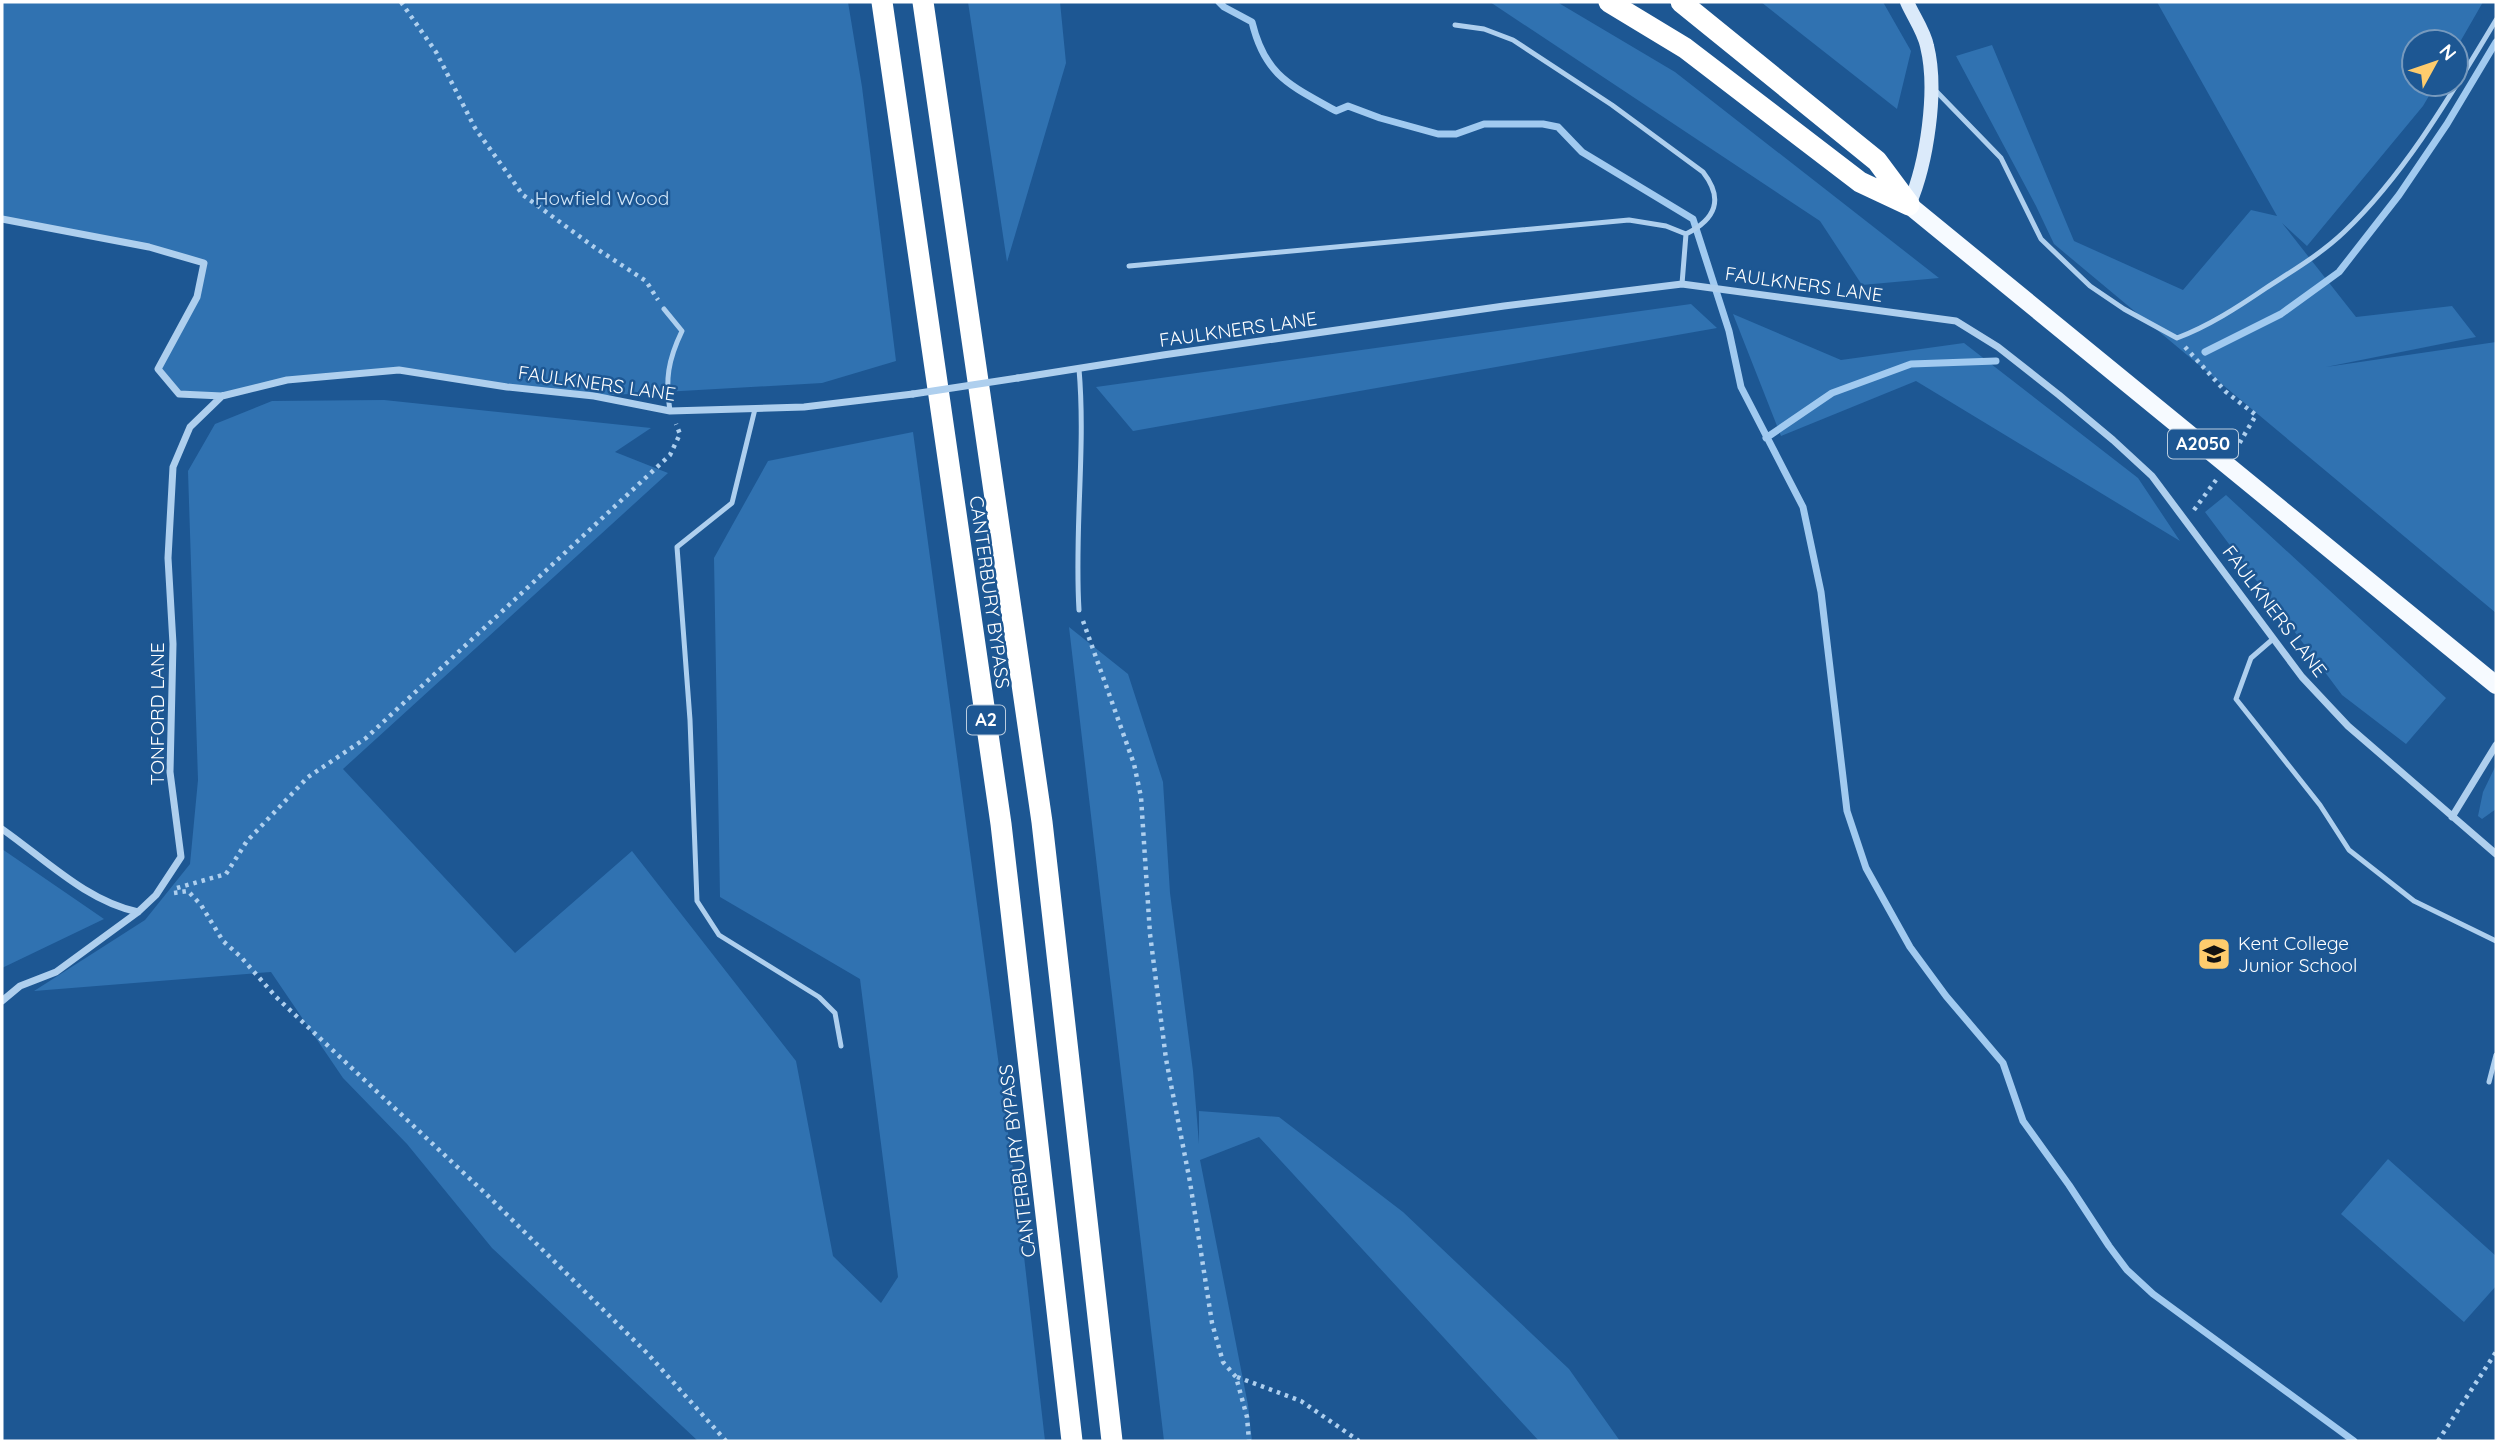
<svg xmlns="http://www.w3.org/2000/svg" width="2498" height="1443" font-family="Quicksand,sans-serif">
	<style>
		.green { fill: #3072b1 }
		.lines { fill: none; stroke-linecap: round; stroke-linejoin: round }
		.stream { stroke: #a1caf0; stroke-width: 7 }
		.path { stroke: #aecfee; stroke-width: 4.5; stroke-dasharray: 3.5 5; stroke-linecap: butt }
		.lane { stroke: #aecfee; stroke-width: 5 }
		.street { stroke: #aecfee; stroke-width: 7 }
		.secondary { stroke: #dbeafa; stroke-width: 14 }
		.primary { stroke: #f6faff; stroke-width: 18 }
		.highway { stroke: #fff; stroke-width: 21 }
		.street-bridge { stroke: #aecfee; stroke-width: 7 }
		.labels { text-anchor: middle; stroke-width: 5; stroke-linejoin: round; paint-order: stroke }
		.shield { fill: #1d5793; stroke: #bbcddf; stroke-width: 2 }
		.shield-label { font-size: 18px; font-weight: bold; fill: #fff }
		.park-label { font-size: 19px; fill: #d4e8fa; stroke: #1d5793 }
		.street-label { font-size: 19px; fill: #fff; stroke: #1d5793 }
		.poi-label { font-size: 19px; fill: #fff; stroke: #1d5793; text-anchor: start }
	</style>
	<rect width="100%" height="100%" fill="#1d5793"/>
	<path class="green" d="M2 2H848L862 87 896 361 822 383 594 396 399 370 287 380 222 396 179 394 158 369 197 297 204 263 149 247 2 219Z
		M968 2H1060L1066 63 1007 262Z
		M1490 2H1557L1675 72 1939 278 1862 285 1820 221Z
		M1761 2H1883L1911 51 1897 109Z
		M2157 2H2483L2456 49V42H2414V84H2436L2423 106 2307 246 2282 223 2356 317 2452 306 2476 337 2326 367 2496 342V613L2054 244 2036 206 1956 56 1992 45 2074 241 2183 290 2251 210 2277 216Z
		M1691 304 1717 328 1133 431 1096 387Z
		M1733 314 1841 360 1964 343 2138 478 2180 541 1916 381 1781 436Z
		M384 400 651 428 615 452 668 473 343 769 515 953 632 851 796 1061 833 1256 881 1303 898 1277 860 979 720 897 714 558 768 461 913 432 1020 1221 1045 1441H698L492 1248 407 1144 343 1078 271 972 34 991 145 920 190 864 198 780 188 471 215 424 272 401Z
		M2226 495 2446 698 2406 744 2342 695 2205 512Z
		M1069 627 1128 674 1163 782 1170 893 1193 1071 1199 1144V1111L1279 1117 1403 1212 1569 1369 1620 1441H1539L1259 1137 1200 1160 1248 1405 1252 1441H1164Z
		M2496 765V809L2482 819 2478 816 2483 792Z
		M2 849 104 919 2 968Z
		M2388 1159 2496 1256V1286L2464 1322 2341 1214Z"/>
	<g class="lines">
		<path class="stream" d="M1219 2 1224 7 1252 22C1265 76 1290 85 1336 111L1348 106 1380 118 1438 134H1456L1484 124H1543L1558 127 1582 152 1693 219 1729 331 1741 387 1803 507 1821 592 1847 811 1866 868 1910 947 1946 996 2003 1063 2023 1121 2069 1185 2109 1246 2127 1270 2153 1294 2354 1441
			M2205 352 2281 314 2339 272 2399 195 2447 124 2496 42
			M1766 438 1832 393 1911 364 1996 361"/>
		<path class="path" d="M401 2 436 52 475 128 523 195 594 247 646 281 658 300
			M2185 347 2226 392 2256 415 2236 449
			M2194 510 2216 480
			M1083 621 1134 764 1141 797 1150 934 1166 1059 1190 1182 1212 1323 1223 1362 1236 1377 1247 1417 1249 1441
			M177 888 226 874 247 841 308 777 366 738 670 455 680 434 676 424
			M174 893 188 891 201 905 223 941 241 957 276 997 485 1193 647 1353 726 1441
			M1237 1377 1301 1401 1359 1441
			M2438 1441 2496 1352"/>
		<path class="lane" d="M1934 89 2001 158 2041 239 2090 286 2124 309 2177 338C2209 326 2238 307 2266 288 2292 271 2321 254 2344 232 2406 173 2452 93 2496 20
			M1129 266 1629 220 1666 226 1686 234C1716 219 1724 199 1703 172L1612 105 1513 40 1484 29 1455 25
			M1682 284 1686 234
			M664 309 682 331C668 360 665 380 670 411
			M1079 369C1086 449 1074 530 1079 610
			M755 409 732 503 677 547 690 720 697 901 719 935 819 997 835 1013 841 1046
			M2273 639 2251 658 2236 699 2320 805 2349 850 2414 901 2496 941
			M2489 1082 2496 1055"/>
		<path class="street" d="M2 219 149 247 204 263 197 297 158 369 179 394 222 396 287 380 399 370 507 387 594 396 670 411 804 407 913 394
			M1018 378 1163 355 1504 306 1682 284 1956 321 1998 347 2059 395 2113 440 2152 476 2302 677 2348 726 2496 854
			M2452 817 2496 745
			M2 829C45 859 86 901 138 912
			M2 1001 20 986 56 972 138 912 156 895 181 857 170 772 173 644 168 558 173 467 190 427 222 396"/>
		<path class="secondary" d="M1907 2C1913 16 1924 31 1927 46 1938 90 1927 163 1909 205"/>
		<path class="primary" d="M1909 205 2496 685"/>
		<path class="highway" d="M882 2 1001 824 1072 1441
			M923 2 1042 822 1112 1441
			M1609 2 1685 48 1860 182 1909 205
			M1681 2 1877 161 1909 204"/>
		<path class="street-bridge" d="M913 394 1018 378"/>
	</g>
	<defs>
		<symbol id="school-square" viewBox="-11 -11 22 22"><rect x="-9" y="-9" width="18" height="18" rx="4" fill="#fecc6d" stroke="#1d5793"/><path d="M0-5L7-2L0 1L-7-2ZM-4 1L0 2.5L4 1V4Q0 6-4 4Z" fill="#111"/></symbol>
	</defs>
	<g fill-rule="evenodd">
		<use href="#school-square" x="2195" y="935" width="38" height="38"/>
	</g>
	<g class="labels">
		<g class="shield">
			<rect x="2168" y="429.5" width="70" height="29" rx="5"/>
			<rect x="967" y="705.5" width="38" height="29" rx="5"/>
		</g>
		<g class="shield-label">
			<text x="2203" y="450">A2050</text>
			<text x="986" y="726">A2</text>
		</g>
		<g class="park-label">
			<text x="602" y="205">Howfield Wood</text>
		</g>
		<g class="street-label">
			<text transform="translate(1804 284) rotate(8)" y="7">FAULKNERS LANE</text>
			<text transform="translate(1238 329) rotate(-8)" y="7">FAULKNERS LANE</text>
			<text transform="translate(597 383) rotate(8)" y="7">FAULKNERS LANE</text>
			<text transform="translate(990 592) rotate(82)" y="7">CANTERBURY BYPASS</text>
			<text transform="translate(2275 611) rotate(53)" y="7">FAULKNERS LANE</text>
			<text transform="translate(157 714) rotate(-90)" y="7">TONFORD LANE</text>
			<text transform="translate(1017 1161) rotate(-97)" y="7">CANTERBURY BYPASS</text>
		</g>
		<g class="poi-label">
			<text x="2238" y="950">Kent College<tspan x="2238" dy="22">Junior School</tspan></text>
		</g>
	</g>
	<rect width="2498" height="1443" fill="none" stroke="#ffffff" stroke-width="7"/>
	<g transform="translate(2435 63) rotate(50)"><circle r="33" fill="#1d5793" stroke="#779abe" stroke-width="2"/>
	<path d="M0-5L12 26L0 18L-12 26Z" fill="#fecc6d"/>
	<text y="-10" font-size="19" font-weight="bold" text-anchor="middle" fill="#ffffff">N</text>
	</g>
</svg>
